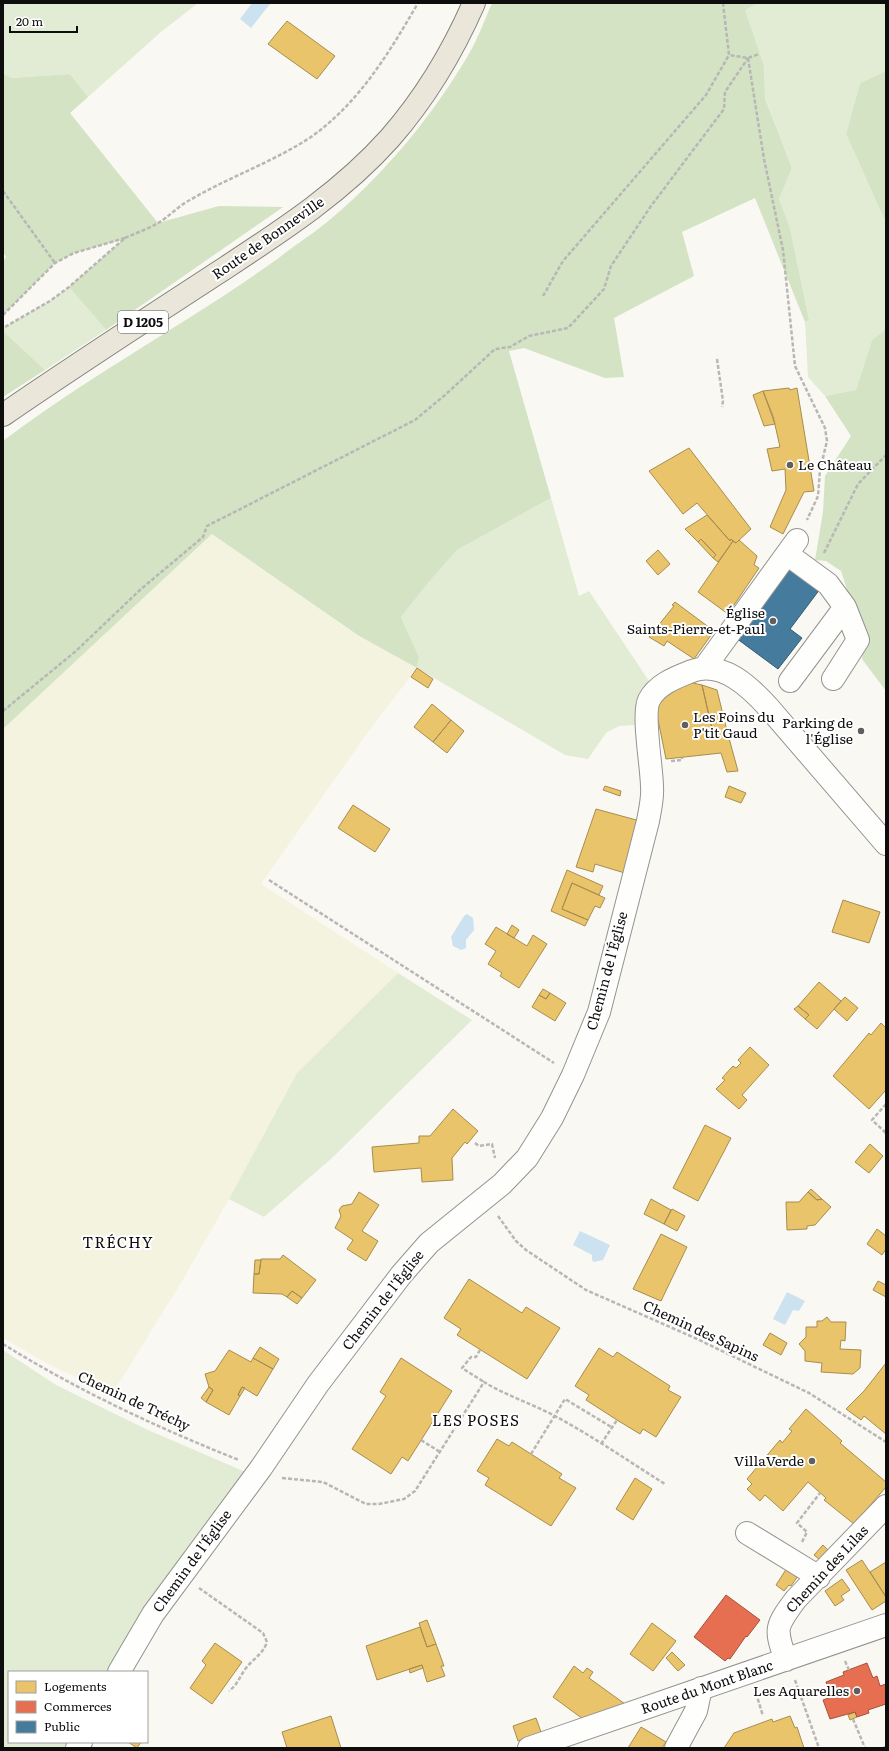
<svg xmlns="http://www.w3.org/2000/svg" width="889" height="1751" font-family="Literata,serif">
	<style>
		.farmland { fill: #f4f3e0 }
		.green { fill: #e2ecd4 }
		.forest { fill: #d3e3c3 }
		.water { fill: #cce2f0 }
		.homes { fill: #e9c46a; stroke: #a78d4e }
		.shops { fill: #e76f51; stroke: #a6523d }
		.public { fill: #457b9d; stroke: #345a72 }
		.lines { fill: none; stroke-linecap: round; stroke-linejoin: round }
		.minor-casing { stroke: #949390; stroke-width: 24 }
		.major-casing { stroke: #81807d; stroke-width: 24 }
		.path { stroke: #b8b7b6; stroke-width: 2.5; stroke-dasharray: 4 2; stroke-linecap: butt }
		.minor { stroke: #fefefd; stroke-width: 22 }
		.major { stroke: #eae7da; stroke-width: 22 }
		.poi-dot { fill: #605f5d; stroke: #fff; stroke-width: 1.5 }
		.labels { text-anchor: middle; stroke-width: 4; stroke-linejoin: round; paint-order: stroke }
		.shield { fill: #fff; stroke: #565656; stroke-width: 1 }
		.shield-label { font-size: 13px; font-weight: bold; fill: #0d0d0d }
		.street-label { font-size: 14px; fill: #0d0d0d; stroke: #fff }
		.poi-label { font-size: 14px; fill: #0d0d0d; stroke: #fff; text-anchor: end }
		.neighbourhood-label { font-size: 15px; letter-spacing: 1px; fill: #0d0d0d; stroke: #fff }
	</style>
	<rect width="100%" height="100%" fill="#faf8f2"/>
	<path class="farmland" d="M212 534 358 636 417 668 368 732 261 884 398 973 297 1073 229 1199 181 1283 112 1394 46 1363 3 1338V729Z"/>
	<path class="green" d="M3 3H198L161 32 88 97 70 74 11 78 3 73Z
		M758 3H886V71L860 83 846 134 886 223V329L872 340 856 390 825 396 808 377 805 322 809 320 790 228 779 199 792 168 765 97 764 66 744 10Z
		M69 287 106 330 45 370 3 331V328L50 301Z
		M551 498 579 596 589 591 649 681 642 695 635 725 619 726 606 733 588 759 565 755 417 668 419 657 401 617 428 583 457 550Z
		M398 973 472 1020 332 1158 264 1217 229 1199 297 1073Z
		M3 1350 56 1385 148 1430 248 1473 113 1672H9V1742H74L71 1748H3Z"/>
	<path class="forest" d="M492 3H758L745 10 764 66 765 98 792 168 779 199 790 228 809 320 805 322 755 198 682 232 694 276 614 318 624 377 605 378 524 348 509 351 551 498 457 550 428 583 401 617 419 657 417 668 359 636 212 534 3 729V441C91 374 190 322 280 257 295 245 311 235 326 223 383 176 433 116 470 52 479 36 485 19 492 3Z
		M886 71V223L846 134 860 83Z
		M3 73 11 78 70 74 88 97 70 113 158 223 219 206 283 207 106 330 69 287 124 239 74 253 55 263 3 315V262L6 257 3 252Z
		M886 329V691L862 659 864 642 841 571 826 561 815 560 823 512 825 476 851 436 825 396 856 390 872 340Z
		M3 331 45 370 3 397Z"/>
	<path class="water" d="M252 3 270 4 251 28 240 19Z
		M467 914 473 918 474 930 466 940V948L461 950 453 946 451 937 464 916Z
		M580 1231 610 1245 603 1260 594 1262 592 1260V1255L573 1245Z
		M787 1292 805 1301 799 1311 793 1310 785 1325 773 1319Z"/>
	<path class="homes" d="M287 21 335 56 317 79 268 44Z
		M789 388 790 390 797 388 814 491 804 492 783 534 770 527 786 490 785 469 772 471 767 449 780 447 773 416 763 391Z
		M763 391 775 424 764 426 753 395Z
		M689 448 751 529 736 543 731 539 730 541 697 503 683 514 649 471Z
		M707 515 730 541 731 539 733 541 718 562 713 558 716 555 701 539 698 542 685 529Z
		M701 539 716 555 713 558 698 542Z
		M739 540 757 556 754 565 759 568 728 614 698 592 733 541 736 543Z
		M658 550 670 564 658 575 646 561Z
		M675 602 714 631 694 659 667 641 664 646 649 637 674 606 672 605Z
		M417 668 433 679 428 688 411 677Z
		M688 682 702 685 713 733 727 731 738 771 727 772 721 753 666 759 654 700Z
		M702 685 717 690 727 731 713 733Z
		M432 704 451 720 433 742 414 727Z
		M451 720 464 731 447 753 433 742Z
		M605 786 621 791 620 796 603 790Z
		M729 786 746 793 741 803 725 797Z
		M353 805 390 829 375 852 338 828Z
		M596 809 640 821 628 874 595 864 593 872 576 867Z
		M567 870 603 886 599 895 572 883 562 909 588 920 585 926 551 911Z
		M572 883 605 898 600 908 595 906 588 920 562 909Z
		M843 900 880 912 869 943 832 932Z
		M512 925 519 930 514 938 507 934Z
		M496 927 527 946 533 935 547 944 519 988 500 976 502 973 488 964 496 951 485 944Z
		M819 982 841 1001 817 1029 805 1019 809 1015 798 1006Z
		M543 989 550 993 546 999 539 995Z
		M550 993 566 1003 555 1021 532 1007 539 995 546 999Z
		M845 997 858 1008 847 1021 834 1009Z
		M798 1006 809 1015 805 1019 794 1009Z
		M881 1023 886 1028V1090L869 1109 833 1076 869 1033 871 1035Z
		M750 1047 769 1065 742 1095 747 1100 739 1109 716 1089 725 1080 722 1078 733 1066 736 1068 741 1063 738 1060Z
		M453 1109 478 1131 467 1144 465 1142 452 1158 453 1180 422 1182 421 1168 374 1172 372 1147 419 1143V1136H430Z
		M705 1125 731 1138 698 1201 673 1188Z
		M870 1144 883 1156 869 1173 855 1162Z
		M811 1189 822 1199 817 1200 808 1192Z
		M359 1192 379 1205 362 1231 378 1241 366 1261 347 1249 353 1240 335 1228 341 1216 339 1210 342 1206 352 1204Z
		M808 1192 817 1200 822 1199 831 1207 815 1225 807 1226V1229L787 1230 786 1202H799Z
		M651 1199 671 1210 664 1224 644 1214Z
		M672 1209 685 1216 677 1231 664 1224Z
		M877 1229 886 1236V1249L882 1255 867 1244Z
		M661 1234 687 1247 661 1301 633 1289Z
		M283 1255 316 1280 302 1298 292 1291 287 1297 282 1294 253 1293 254 1274H259L261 1259H280Z
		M255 1260H261L259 1274H254Z
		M469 1279 522 1313 526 1307 560 1328 527 1379 457 1335 461 1329 444 1318Z
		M878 1281 886 1285V1297L873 1290Z
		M292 1291 302 1298 297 1304 287 1297Z
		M827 1317 831 1322H846L845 1341 841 1340 840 1349 861 1350 860 1368 853 1374 821 1372 822 1363 805 1361V1351L799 1344 806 1337V1327H817V1321H822Z
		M770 1333 787 1343 781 1355 763 1345Z
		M260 1347 279 1359 273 1369 253 1358Z
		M599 1348 613 1357 617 1352 670 1386 668 1390 681 1397 656 1437 643 1429 640 1434 617 1420 586 1400 589 1395 575 1386Z
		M229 1350 251 1362 253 1358 273 1369 257 1396 242 1387 238 1395 240 1396 229 1415 206 1402 213 1390 209 1387 205 1374 215 1371Z
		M401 1358 452 1391 408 1461 402 1457 391 1474 352 1449 386 1396 380 1392Z
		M886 1363V1434L864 1416 861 1420 846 1409 864 1391Z
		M209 1387 213 1390 206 1402 201 1398Z
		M242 1387 245 1388 240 1396 238 1395Z
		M806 1409 842 1441 840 1443 886 1482V1487L854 1524 824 1500 826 1498 808 1482 783 1511 765 1495 760 1501 747 1489 752 1484 747 1479 780 1440 782 1443 792 1431 789 1429Z
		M497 1439 509 1446 512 1442 531 1454 562 1474 559 1478 576 1488 551 1526 485 1485 489 1478 477 1471Z
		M635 1478 652 1489 633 1520 616 1509Z
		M823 1545 828 1550 820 1560 814 1555Z
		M862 1560 886 1597V1601L872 1610 846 1570Z
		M886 1562V1597L870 1572Z
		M787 1568 798 1576 791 1586 789 1585 784 1591 776 1585Z
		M842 1579 850 1590 841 1596 844 1600 835 1606 825 1591Z
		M427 1620 436 1644 427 1647 419 1623Z
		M652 1623 676 1641 653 1671 630 1654Z
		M420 1627 427 1647 436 1644 444 1666H441L445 1676 427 1682 422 1665 377 1680 366 1646Z
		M215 1643 242 1662 212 1704 190 1688 206 1665 202 1661Z
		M672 1652 685 1665 678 1671 666 1658Z
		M422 1665 423 1668 410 1673 409 1669Z
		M574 1666 583 1673 587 1668 593 1672 589 1678 625 1704 583 1719 553 1697Z
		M855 1712 857 1717 850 1720 848 1715Z
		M331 1716 341 1748H287L282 1732Z
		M790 1716 795 1728 797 1727 804 1748H724L734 1733 772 1719 773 1722Z
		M536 1718 541 1732 518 1741 513 1726Z
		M641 1727 666 1742 662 1748H628Z
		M128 1742H141L137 1748Z"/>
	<path class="shops" d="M726 1595 760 1620 747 1637 746 1636 730 1659 728 1658 725 1661 694 1637Z
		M867 1663 873 1678 877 1676 880 1686 886 1684V1704L868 1710 869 1713 857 1717 855 1712 830 1719 823 1700 831 1697 826 1682 844 1675 843 1672Z"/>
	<path class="public" d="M788 564 820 589 790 629 802 638 778 669 736 638Z"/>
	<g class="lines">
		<defs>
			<path id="minor" d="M787 554 828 584 845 607 790 681
				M705 667 797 540
				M833 679 858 640 845 607
				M747 1533 819 1577
				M786 1660C774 1628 776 1626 796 1599L886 1506
				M119 1672 153 1614 261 1468 318 1384 401 1275 429 1243 502 1184 527 1158 552 1118 573 1075 599 1012 648 821C650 810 653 798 652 787 652 768 642 715 649 700 657 684 677 677 692 671 722 660 750 687 769 708L886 844
				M77 1748 81 1742
				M529 1748 886 1625
				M676 1748 696 1711 701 1688"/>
			<path id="major" d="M3 415C74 366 147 319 219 272 280 232 341 193 390 138 425 98 453 51 474 3"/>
		</defs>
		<use href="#minor" class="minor-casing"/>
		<use href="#major" class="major-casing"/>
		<path class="path" d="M723 3 729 55 748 58 759 54
			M748 58 764 159 783 250 795 366 825 428 827 441 820 470 818 496 807 520
			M3 191 55 263
			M125 238C136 233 148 229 158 223 169 217 178 206 190 200 229 177 273 162 311 137 359 103 389 53 418 3
			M543 296 563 261 706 95 729 55
			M3 315 55 263 74 253 125 238 69 287 50 301 3 328
			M717 359 723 401 722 407
			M824 553 858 484 886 455
			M3 711 76 651 141 589 203 537 207 526 415 420 445 395 495 349 510 347 529 336 568 328 604 289 611 266 651 206 724 109 725 92 748 58
			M671 761 682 760V758
			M269 880 554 1063
			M886 1104 872 1120 886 1133
			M475 1143 479 1146 492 1144 495 1158
			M498 1216 516 1241 526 1250 586 1290 695 1338 809 1393 886 1442
			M3 1344C77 1390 158 1428 239 1460
			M480 1350 476 1357H471L462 1368 484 1382
			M421 1440 440 1452
			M601 1444 617 1420
			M531 1454 565 1399 613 1428
			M282 1478 323 1482 366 1504H379L404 1499 415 1491 484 1382C505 1395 530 1403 553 1415 591 1435 628 1461 665 1484
			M802 1542 807 1532 797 1523 820 1493
			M199 1588 263 1633 267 1642C263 1654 253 1659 246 1668 240 1676 238 1684 229 1691
			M845 1661 849 1670
			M795 1680 819 1748
			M756 1693 763 1716
			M853 1719 865 1748
			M883 1748 886 1747"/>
		<use href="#minor" class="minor"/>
		<use href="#major" class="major"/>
	</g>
	<g class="poi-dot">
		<circle cx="790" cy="465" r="4"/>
		<circle cx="773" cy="621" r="4"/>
		<circle cx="685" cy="725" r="4"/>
		<circle cx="861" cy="731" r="4"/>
		<circle cx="812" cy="1461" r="4"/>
		<circle cx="857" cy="1691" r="4"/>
	</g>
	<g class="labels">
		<rect class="shield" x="118" y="311" width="50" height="22" rx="3"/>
		<g class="shield-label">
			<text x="143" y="327">D 1205</text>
		</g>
		<g class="street-label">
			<text transform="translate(268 238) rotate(-35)" y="5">Route de Bonneville</text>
			<text transform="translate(607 971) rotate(-75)" y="5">Chemin de l'Église</text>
			<text transform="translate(383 1300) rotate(-52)" y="5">Chemin de l'Église</text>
			<text transform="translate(701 1331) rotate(25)" y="5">Chemin des Sapins</text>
			<text transform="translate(134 1401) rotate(25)" y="5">Chemin de Tréchy</text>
			<text transform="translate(192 1561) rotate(-54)" y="5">Chemin de l'Église</text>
			<text transform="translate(827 1569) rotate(-47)" y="5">Chemin des Lilas</text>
			<text transform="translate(707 1687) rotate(-19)" y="5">Route du Mont Blanc</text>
		</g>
		<g class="poi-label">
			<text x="798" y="470" text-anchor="start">Le Château</text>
			<text x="765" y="618">Église<tspan x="765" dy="16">Saints-Pierre-et-Paul</tspan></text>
			<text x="693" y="722" text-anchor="start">Les Foins du<tspan x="693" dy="16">P'tit Gaud</tspan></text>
			<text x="853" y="728">Parking de<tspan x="853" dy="16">l'Église</tspan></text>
			<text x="804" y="1466">VillaVerde</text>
			<text x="849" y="1696">Les Aquarelles</text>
		</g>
		<g class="neighbourhood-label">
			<text x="118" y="1248">TRÉCHY</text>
			<text x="476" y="1426">LES POSES</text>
		</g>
	</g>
	<rect width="889" height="1751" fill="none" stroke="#0d0d0d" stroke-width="8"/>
	<rect x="8" y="1671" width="140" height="72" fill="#ffffff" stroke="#9e9e9e"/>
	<rect x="16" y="1681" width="20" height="12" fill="#e9c46a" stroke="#9e9e9e"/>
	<text x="44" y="1691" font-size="12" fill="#0d0d0d">Logements</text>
	<rect x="16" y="1701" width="20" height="12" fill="#e76f51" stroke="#9e9e9e"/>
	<text x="44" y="1711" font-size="12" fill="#0d0d0d">Commerces</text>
	<rect x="16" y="1721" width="20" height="12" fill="#457b9d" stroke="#9e9e9e"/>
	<text x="44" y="1731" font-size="12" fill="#0d0d0d">Public</text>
	<path d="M10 26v6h67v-6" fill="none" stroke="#0d0d0d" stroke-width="2"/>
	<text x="16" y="26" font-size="12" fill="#0d0d0d" stroke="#ffffff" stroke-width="3" paint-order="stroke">20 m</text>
</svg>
